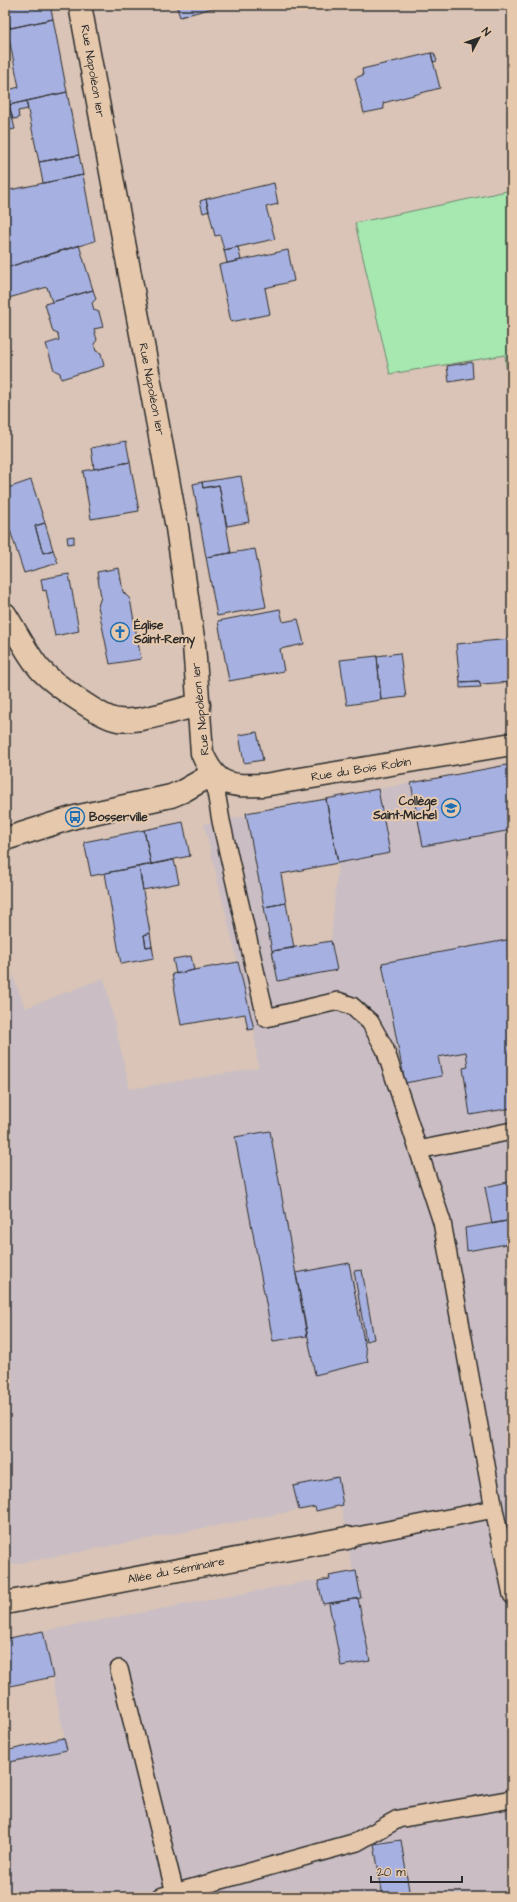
<svg xmlns="http://www.w3.org/2000/svg" width="517" height="1902" font-family="'Architects Daughter',sans-serif">
	<style>
		.built { fill: #cabec4 }
		.green { fill: #a7e7b0; stroke: #69896e }
		.building { fill: #a7b1e1; stroke: #2b2b2b }
		.lines { fill: none; stroke-linecap: round; stroke-linejoin: round }
		.service-casing { stroke: #2b2b2b; stroke-width: 20 }
		.minor-casing { stroke: #2b2b2b; stroke-width: 25 }
		.service { stroke: #e6c9ad; stroke-width: 17 }
		.minor { stroke: #e6c9ad; stroke-width: 22 }
		.labels { text-anchor: middle; stroke-width: 4; stroke-linejoin: round; paint-order: stroke }
		.street-label { font-size: 12px; fill: #2b2b2b; stroke: #e6c9ad }
		.poi-label { font-size: 12px; font-weight: bold; fill: #2b2b2b; stroke: #e6c9ad; text-anchor: start }
	</style>
	<rect width="100%" height="100%" fill="#d9c4b7"/>
	<filter id="ink" filterUnits="userSpaceOnUse"><feTurbulence type="fractalNoise" baseFrequency=".025" numOctaves="2"/><feDisplacementMap in="SourceGraphic" scale="8" xChannelSelector="R" yChannelSelector="G"/><feConvolveMatrix kernelMatrix="1 2 1 2 8 2 1 2 1" color-interpolation-filters="sRGB"/></filter>
	<g filter="url(#ink)">
		<path class="built" d="M512 764V1897H5V1763L67 1750 43 1631 309 1581H318L330 1579 329 1576 353 1572 341 1506 316 1511 315 1507 299 1510 5 1566V954L25 1008 104 978 130 1089 258 1068 254 1029 204 824 247 816 278 981 337 970 331 941 338 863 326 799Z"/>
		<path class="green" d="M512 190V430L505 355 390 374 355 223Z"/>
		<path class="building" d="M5 5H50L53 19 10 28Z
			M176 5H223L180 17Z
			M5 16H8L10 28 5 33Z
			M53 19 67 92 5 106V91L19 87 7 29Z
			M431 53H434L437 61 433 62Z
			M431 53 440 88 383 103 384 109 364 113 355 78 363 75 362 69Z
			M67 92 79 155 39 162 26 101Z
			M26 101 28 109 18 111 19 118 13 119 9 105Z
			M9 105 15 129 5 131V106Z
			M79 155 83 175 43 183 39 162Z
			M83 175 95 241 5 268V191Z
			M274 183 278 204 266 207 275 239 224 250 220 235 215 236 206 199Z
			M206 199 209 211 203 213 200 201Z
			M79 245 93 290 52 302 47 287 5 299V268Z
			M238 247 241 260 227 263 224 250Z
			M288 250 294 281 265 288 270 314 231 322 219 265Z
			M93 290 96 299 92 303 94 310 99 312 103 327 94 329 97 340 94 344 96 351 101 353 104 366 61 379 60 373 54 370 46 344 59 340 58 334 53 332 45 304Z
			M472 362 473 378 449 382 447 366Z
			M126 441 130 462 94 469 91 448Z
			M130 462 139 511 91 519 83 471Z
			M241 476 249 522 227 526 219 485 203 488 202 482Z
			M31 480 45 523 35 526 43 553 53 550 58 563 24 573 8 524 5 525V489Z
			M202 482 203 488 219 485 231 553 206 557 193 484Z
			M45 523 53 550 43 553 35 526Z
			M74 536V543L68 544 67 537Z
			M255 549 266 607 217 616 206 557Z
			M119 568 123 592 130 599 141 659 110 664 98 606 101 597 97 572Z
			M69 574 79 631 55 636 46 590 43 591 41 579Z
			M280 609 283 622 298 619 304 644 280 649 284 671 229 681 218 621Z
			M512 639V682L481 684 479 681 460 682 456 644Z
			M400 653 406 697 381 700 377 656Z
			M377 656 381 700 347 705 340 660Z
			M479 681 481 687 460 688V682Z
			M257 732 263 760 244 763 239 735Z
			M512 764V830L423 846 411 783Z
			M378 789 390 853 338 863 326 799Z
			M326 799 338 863 281 874 286 903 264 907 246 813Z
			M183 822 190 856 151 864 144 830Z
			M144 830 151 864 91 876 84 842Z
			M174 860 179 883 143 890 139 867Z
			M139 867 150 933 144 935 146 947 152 946 154 958 121 964 105 873Z
			M286 903 294 948 272 951 264 907Z
			M150 933 152 946 146 947 144 935Z
			M512 939V1108L470 1115 463 1068 468 1067 466 1052 438 1057 442 1076 405 1083 382 963Z
			M331 941 337 970 278 981 272 951Z
			M191 956 194 970 176 974 173 959Z
			M238 962 254 1029 248 1030 245 1014 181 1025 172 974Z
			M270 1131 307 1336 273 1341 235 1137Z
			M512 1181V1220L492 1224 485 1187Z
			M512 1220V1243L467 1251 465 1228Z
			M349 1263 368 1362 315 1375 296 1273Z
			M362 1270 374 1339 366 1341 354 1271Z
			M338 1477 343 1505 316 1511 315 1507 299 1510 293 1486Z
			M356 1571 361 1598 323 1604 318 1581 330 1579 329 1576Z
			M358 1598 370 1661 341 1666 329 1604Z
			M43 1631 53 1677 5 1687V1639Z
			M64 1738 67 1750 5 1763V1751Z
			M401 1840 410 1897H383L374 1844Z"/>
		<g class="lines">
			<defs>
				<path id="service" d="M213 774 221 821 266 1018 338 1001 352 1006 370 1022 385 1049 442 1222 494 1509 512 1595
					M418 1150 512 1131
					M347 1538 494 1509
					M119 1669 176 1897
					M160 1897 357 1842 398 1819 512 1799"/>
				<path id="minor" d="M80 5 177 528 194 645 202 753C216 787 231 786 264 785L512 744
					M5 614C16 631 26 652 39 668 51 682 101 718 118 720 140 723 176 710 199 705
					M5 839 75 817 171 796 183 791 213 774
					M5 1603 347 1538"/>
			</defs>
			<use href="#service" class="service-casing"/>
			<use href="#minor" class="minor-casing"/>
			<use href="#service" class="service"/>
			<use href="#minor" class="minor"/>
		</g>
	</g>
	<defs>
		<symbol id="church-ring" viewBox="-11 -11 22 22"><circle r="9.5" fill="#e6c9ad" stroke="#1f6fb2" stroke-width="1.5"/><path d="M-1.2-6h2.4v3.5h3.3v2.4h-3.3V6h-2.4V-.1h-3.3v-2.4h3.3Z" fill="#1f6fb2"/></symbol>
		<symbol id="school-ring" viewBox="-11 -11 22 22"><circle r="9.5" fill="#e6c9ad" stroke="#1f6fb2" stroke-width="1.5"/><path d="M0-5L7-2L0 1L-7-2ZM-4 1L0 2.5L4 1V4Q0 6-4 4Z" fill="#1f6fb2"/></symbol>
		<symbol id="bus-ring" viewBox="-11 -11 22 22"><circle r="9.5" fill="#e6c9ad" stroke="#1f6fb2" stroke-width="1.5"/><path d="M-5-6H5V4H4V6H2V4H-2V6H-4V4H-5ZM-3.5-4V0h7V-4ZM-3.5 1.2v1.5H-2V1.2ZM2 1.2v1.5H3.5V1.2Z" fill="#1f6fb2"/></symbol>
	</defs>
	<g fill-rule="evenodd">
		<use href="#church-ring" x="109" y="621" width="22" height="22"/>
		<use href="#school-ring" x="440" y="797" width="22" height="22"/>
		<use href="#bus-ring" x="64" y="806" width="22" height="22"/>
	</g>
	<g class="labels">
		<g class="street-label">
			<text transform="translate(93 71) rotate(80)" y="4">Rue Napoléon 1er</text>
			<text transform="translate(152 389) rotate(79)" y="4">Rue Napoléon 1er</text>
			<text transform="translate(200 709) rotate(-96)" y="4">Rue Napoléon 1er</text>
			<text transform="translate(361 769) rotate(-9)" y="4">Rue du Bois Robin</text>
			<text transform="translate(176 1570) rotate(-11)" y="4">Allée du Séminaire</text>
		</g>
		<g class="poi-label">
			<text x="134" y="629">Église<tspan x="134" dy="14">Saint-Remy</tspan></text>
			<text x="437" y="805" text-anchor="end">Collège<tspan x="437" dy="14">Saint-Michel</tspan></text>
			<text x="89" y="821">Bosserville</text>
		</g>
	</g>
	<rect width="517" height="1902" fill="none" stroke="#e6c9ad" stroke-width="20"/>
	<rect x="10" y="10" width="497" height="1882" fill="none" stroke="#2b2b2b" stroke-width="1.5" filter="url(#ink)"/>
	<g transform="translate(479 38) rotate(49)" stroke="#e6c9ad" stroke-width="3" paint-order="stroke">
	<path d="M0-3L7 15L0 10L-7 15Z" fill="#2b2b2b"/>
	<text y="-6" font-size="11" font-weight="bold" text-anchor="middle" fill="#2b2b2b">N</text>
	</g>
	<path d="M371 1876v6h91v-6" fill="none" stroke="#2b2b2b" stroke-width="2"/>
	<text x="377" y="1876" font-size="12" fill="#2b2b2b" stroke="#e6c9ad" stroke-width="3" paint-order="stroke">20 m</text>
</svg>
